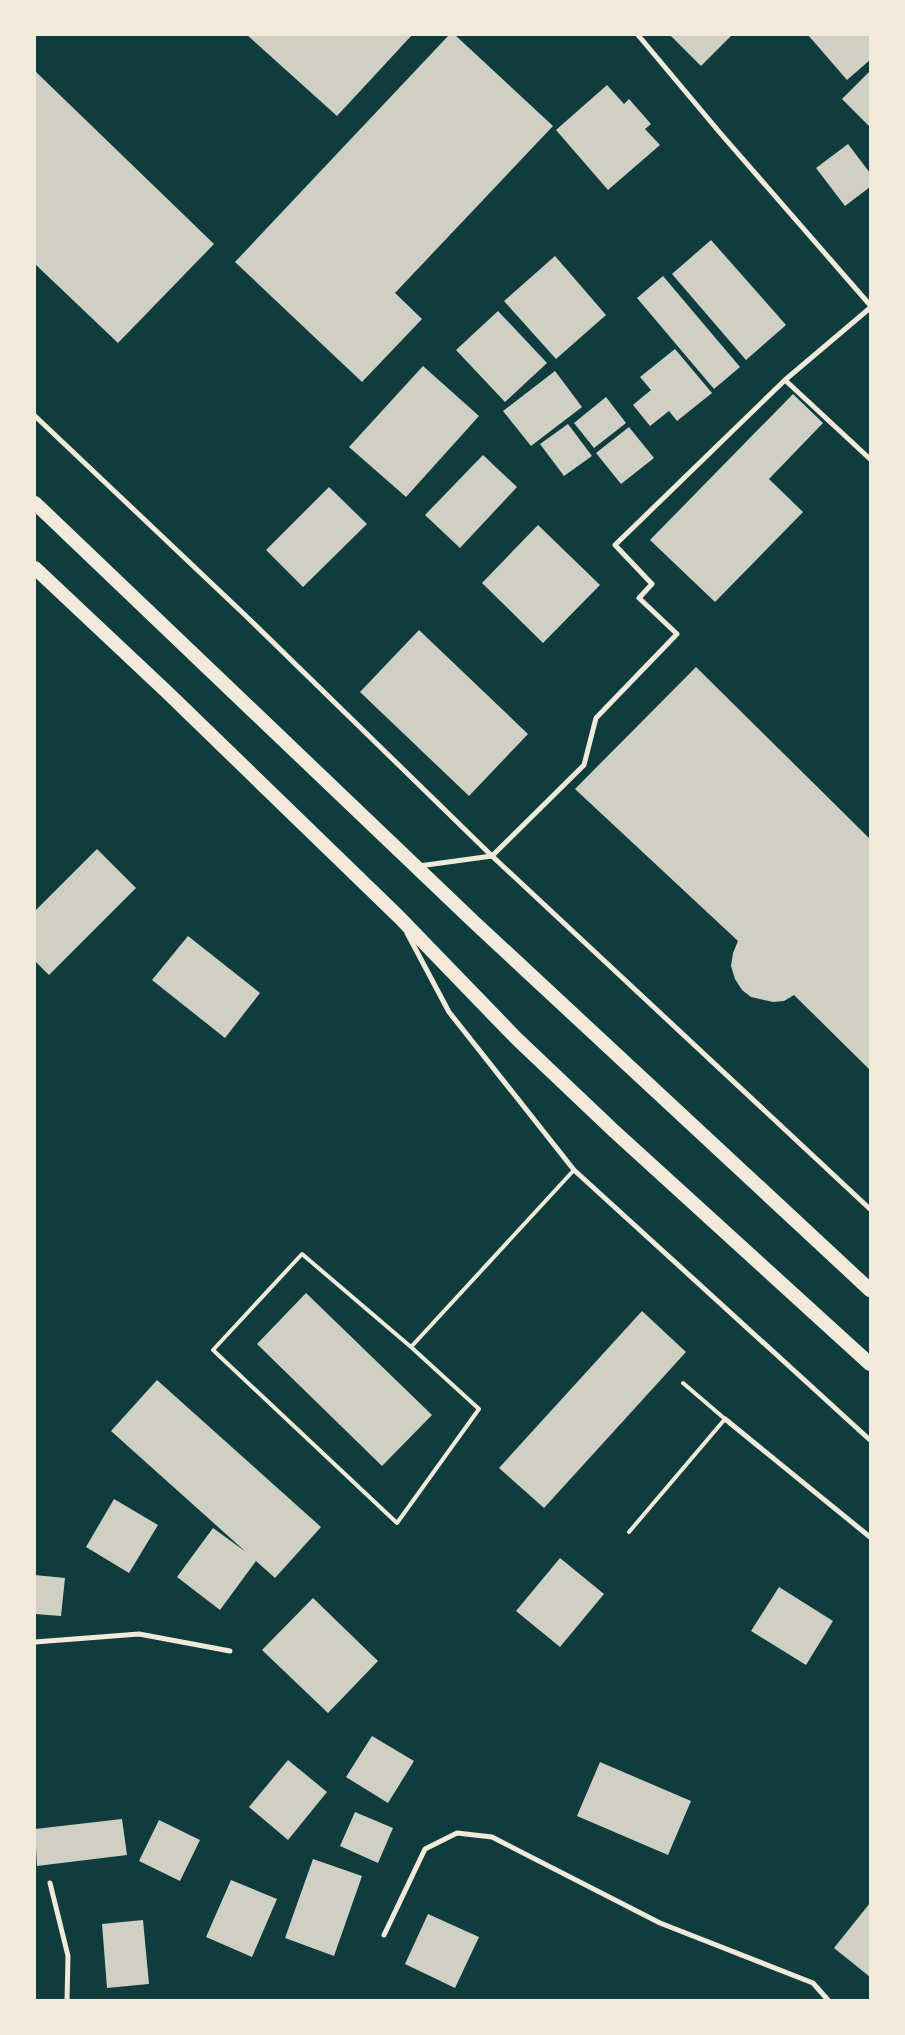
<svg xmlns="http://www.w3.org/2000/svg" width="905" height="2035" font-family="'Fira Sans Condensed',sans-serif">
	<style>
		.building { fill: #cfcfc3 }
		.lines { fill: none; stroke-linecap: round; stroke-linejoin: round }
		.service { stroke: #f1e9da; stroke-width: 4 }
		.minor { stroke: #f1e9da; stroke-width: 5 }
		.trunk { stroke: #f1e9da; stroke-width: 14 }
	</style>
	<rect width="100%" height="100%" fill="#0f3d3e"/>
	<path class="building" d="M247 35H412L337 116Z
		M449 35H455L553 126 395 293 422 319 362 382 235 262Z
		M670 35H732L701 66Z
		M808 35H870V60L847 80Z
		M35 71 214 244 118 343 35 264Z
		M870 71V127L842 99Z
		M607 85 624 104 629 99 651 124 645 129 660 145 608 190 556 130Z
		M848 144 870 173V187L845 206 816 168Z
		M711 240 786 325 746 360 672 274Z
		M555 256 606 315 556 359 504 301Z
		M663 276 740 367 714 389 637 298Z
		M498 311 547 363 505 402 456 350Z
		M675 349 712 393 677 421 669 411 650 426 633 405 651 390 640 377Z
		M423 366 479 416 406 497 349 447Z
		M555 371 582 407 531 446 503 411Z
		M793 394 823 423 769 479 803 512 715 602 650 540Z
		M606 397 626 423 594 448 574 423Z
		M568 424 592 456 564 476 540 444Z
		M629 427 654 458 621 484 596 453Z
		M483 455 517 487 460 548 425 515Z
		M329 487 367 524 303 587 266 550Z
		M538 525 600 585 543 643 482 583Z
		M419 630 528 734 469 796 360 692Z
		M696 667 870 839V1070L794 995 784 1001 773 1002 751 997 742 990 735 979 731 966 733 953 738 941 575 789Z
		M97 849 136 888 49 975 35 961V911Z
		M188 936 260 993 225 1038 152 980Z
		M306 1293 432 1415 382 1466 257 1344Z
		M642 1311 686 1352 544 1508 499 1468Z
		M157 1380 321 1527 275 1578 256 1561 220 1610 177 1577 213 1528 246 1552 111 1431Z
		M114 1499 158 1525 129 1573 86 1547Z
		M560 1558 604 1594 560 1647 516 1611Z
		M35 1575 65 1578 61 1616 35 1614Z
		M779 1587 833 1621 806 1665 751 1631Z
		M313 1598 378 1661 328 1713 262 1650Z
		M372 1736 414 1761 388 1803 346 1777Z
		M288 1760 327 1792 288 1840 249 1807Z
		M600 1762 691 1801 668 1855 577 1816Z
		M355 1812 393 1828 378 1863 340 1846Z
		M122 1819 127 1855 37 1866 35 1829Z
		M159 1820 200 1840 180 1881 139 1861Z
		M313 1859 362 1876 334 1956 285 1938Z
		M231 1880 277 1899 252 1957 206 1937Z
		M870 1903V1977L834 1948Z
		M428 1914 479 1937 455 1988 405 1964Z
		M143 1920 149 1984 107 1988 102 1924Z"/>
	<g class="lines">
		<path class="service" d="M411 1347 302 1254 213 1350 397 1523 479 1409 411 1347 574 1170
			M629 1532 725 1419 683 1383"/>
		<path class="minor" d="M638 35 721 134 870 305
			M785 380 870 459
			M35 416 246 616 492 856 870 1209
			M419 866 492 856 584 765 596 718 677 634 639 598 652 584 615 545 785 380 870 308
			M407 933 449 1012 574 1170 870 1440
			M725 1419 870 1537
			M35 1642 139 1634 230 1651
			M50 1883 68 1956 67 2000
			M384 1935 425 1849 457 1833 492 1837 660 1923 813 1983 828 2000"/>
		<path class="trunk" d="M35 503 475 923 870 1290
			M35 568 169 694 399 917 516 1038 614 1131 870 1364"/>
	</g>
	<rect width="905" height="2035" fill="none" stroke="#f1e9da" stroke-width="72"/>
</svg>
